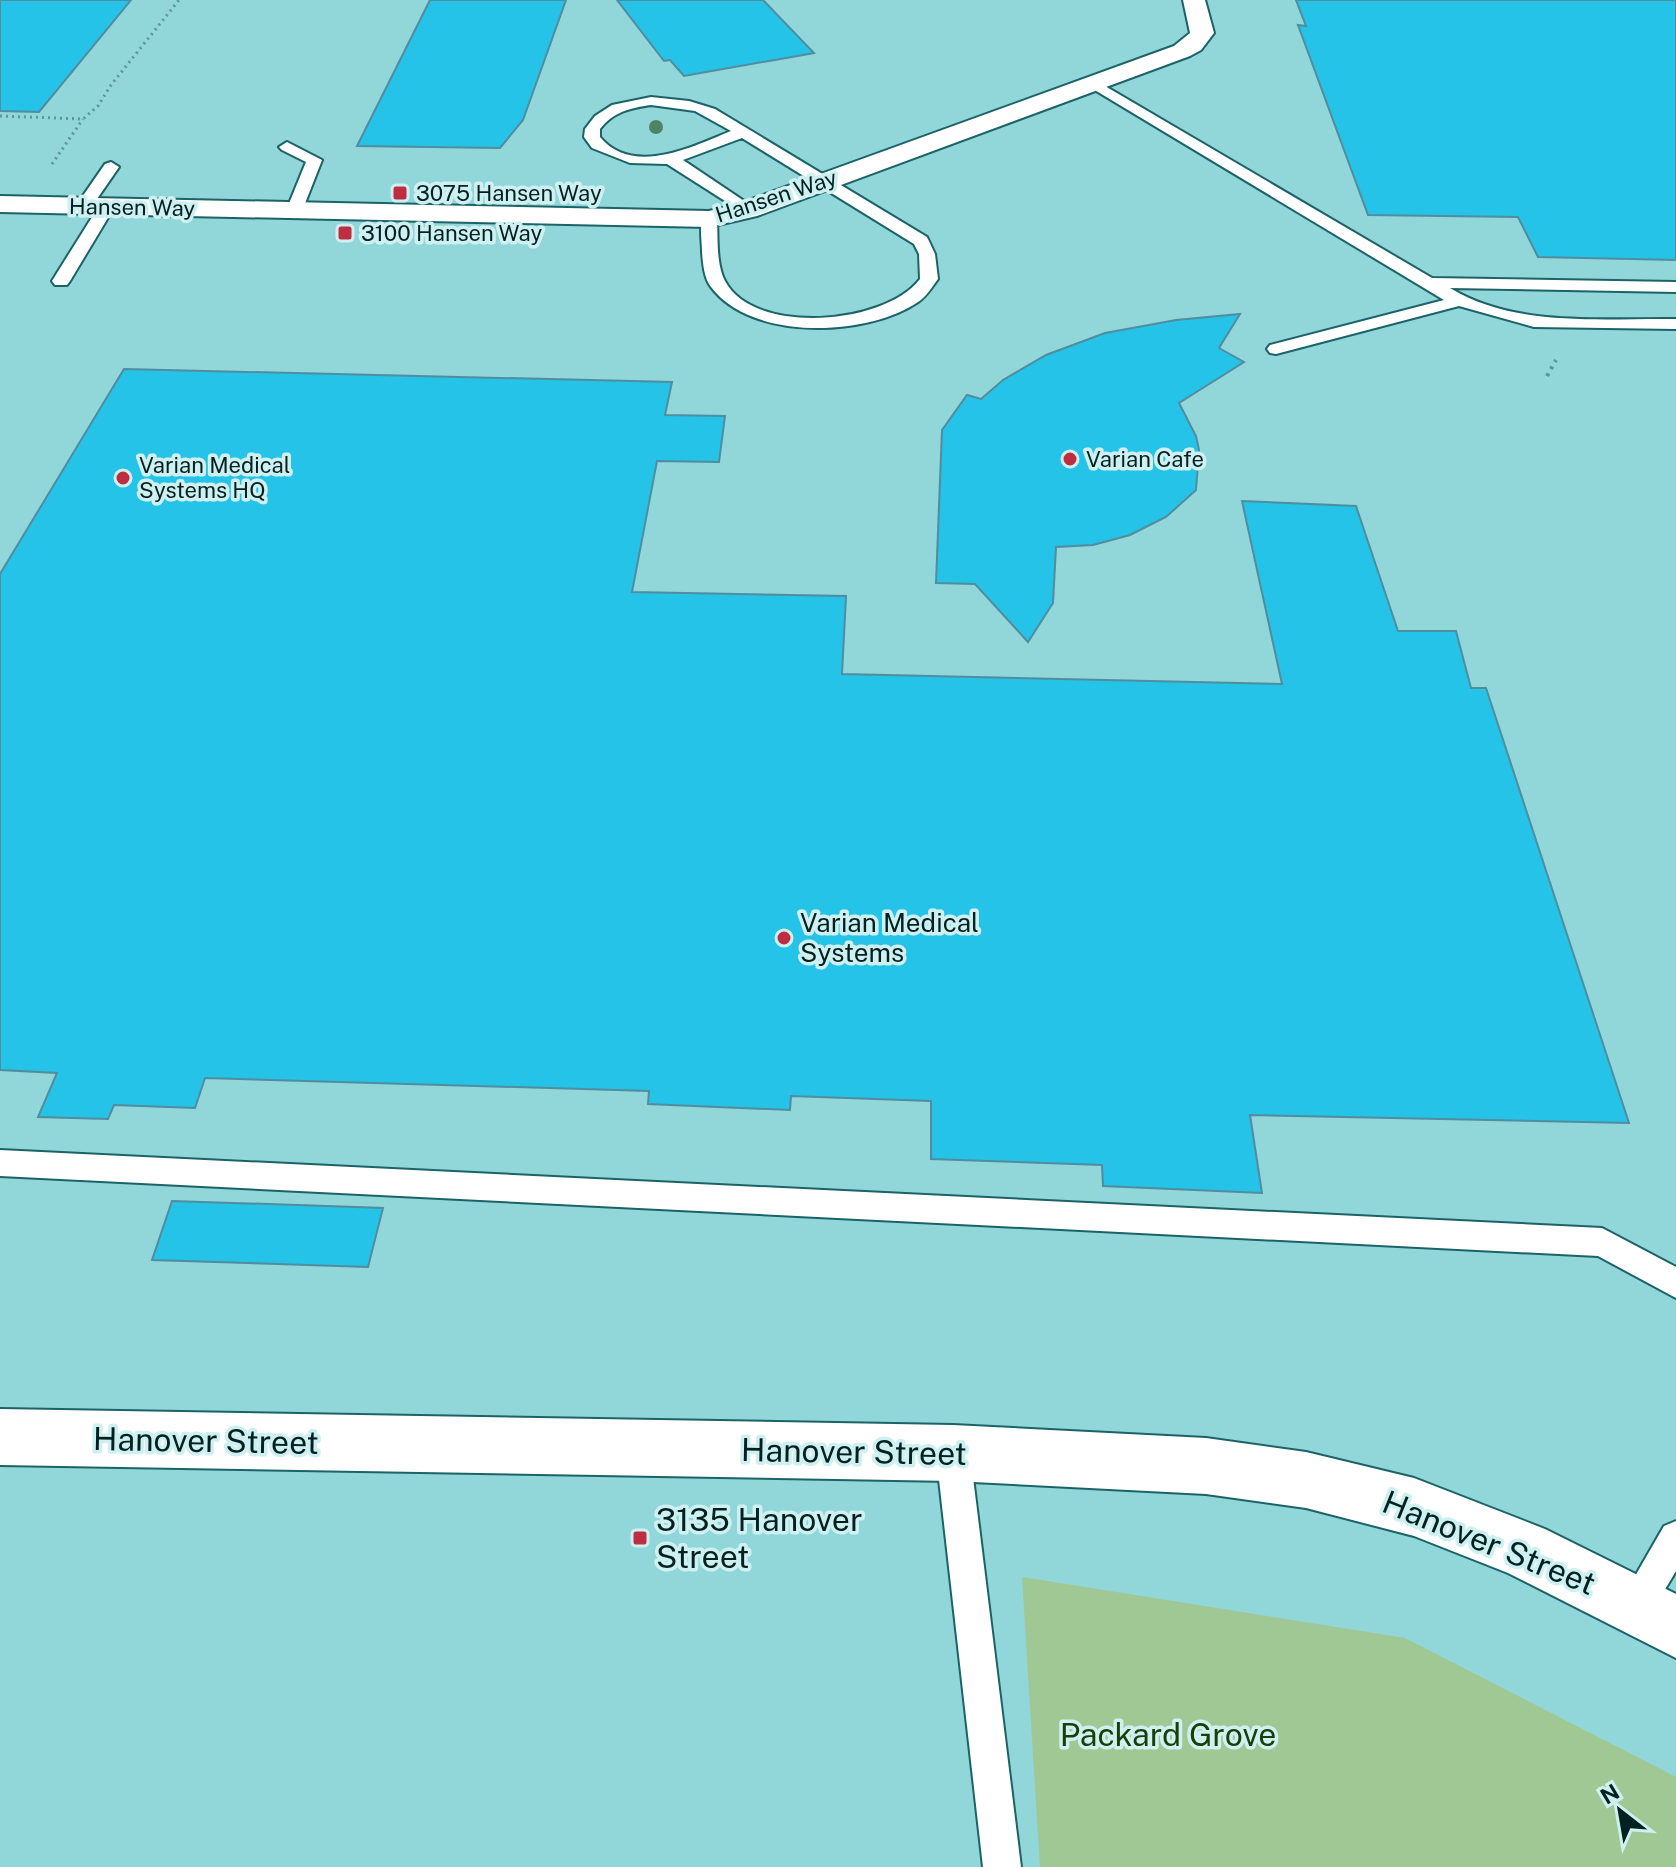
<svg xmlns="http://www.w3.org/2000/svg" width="1676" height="1867" font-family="'Public Sans',sans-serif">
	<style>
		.green { fill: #a0c894 }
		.building { fill: #26c3e8; stroke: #508d9f; stroke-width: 2 }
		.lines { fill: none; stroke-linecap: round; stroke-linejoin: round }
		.lane-casing { stroke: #1b6366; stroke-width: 4 }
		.secondary-casing { stroke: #1b6366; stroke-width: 4 }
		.path-far1 { stroke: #5f9697; stroke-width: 3; stroke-dasharray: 2 4; stroke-linecap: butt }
		.path { stroke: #5f9697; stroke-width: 4; stroke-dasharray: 3 5; stroke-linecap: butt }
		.lane { fill: #fff; fill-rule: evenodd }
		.secondary { fill: #fff; fill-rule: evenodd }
		.tree { fill: #4d8464 }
		.poi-dot { fill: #be2d40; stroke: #cff0f1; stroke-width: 3 }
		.labels { text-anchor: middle; stroke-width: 7; stroke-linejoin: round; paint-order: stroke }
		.far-poi-label { font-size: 22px; fill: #042122; stroke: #cff0f1; text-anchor: start }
		.far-street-label { font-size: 22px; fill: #042122; stroke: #cff0f1 }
		.poi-label { font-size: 26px; fill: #042122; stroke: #cff0f1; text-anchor: start }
		.near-street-label { font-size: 32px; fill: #042122; stroke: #cff0f1 }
		.near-poi-label { font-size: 32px; fill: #042122; stroke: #cff0f1; text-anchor: start }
		.near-park-label { font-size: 32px; fill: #164006; stroke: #cff0f1 }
	</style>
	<rect width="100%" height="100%" fill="#91d6d8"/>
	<path class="green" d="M1022 1577 1405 1638 1676 1777V1867H1040Z"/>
	<path class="building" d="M0 0H131L39 112 0 111Z
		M430 0H566L523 120 500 148 357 146Z
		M617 0H763L814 53 684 76 670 60 664 61Z
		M1296 0H1676V260L1538 257 1518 217 1368 215 1298 25 1306 26Z
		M1240 314 1219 348 1244 362 1179 403 1196 436 1199 450 1196 490 1166 517 1130 535 1093 545 1056 547 1053 603 1028 642 975 584 936 583 942 430 967 395 981 399 1003 380 1046 355 1105 333 1176 320Z
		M124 369 672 382 665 415 725 416 719 462 657 461 632 592 846 596 842 674 1282 684 1242 501 1356 506 1398 631H1456L1471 688H1486L1629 1123 1250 1115 1262 1193 1103 1186 1102 1165 931 1159V1101L791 1096 790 1110 648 1104 649 1091 205 1078 195 1108 114 1105 108 1119 38 1117 57 1073 0 1070V574Z
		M172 1201 298 1205 383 1208 368 1267 152 1260Z"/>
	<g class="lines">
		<defs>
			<path id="lane" d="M1093 79 1432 278 1676 282V292L1450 288C1516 328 1602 318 1676 319V329L1534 327 1459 306 1276 354 1270 353 1267 349 1270 345 1444 300 1088 86 1086 83Z
				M651 97 689 101 715 109 927 237 935 254 938 279C932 287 926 297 918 302 867 337 751 341 711 287 704 278 703 264 702 252 702 240 699 226 703 216L709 214 717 219C718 237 716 264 725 281 754 336 885 325 920 279L919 254 914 244 742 138 683 160 753 207V213L747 215 667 164 630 163 592 148 584 137 585 129 595 116 612 105ZM651 105 695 111 731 131C694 146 633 177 600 137V129C613 112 630 108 651 105Z
				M287 142 322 160 302 211 294 216 286 211 306 162 282 150 279 147Z
				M111 162 119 167 90 209H78V203L105 164Z
				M107 201 115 206 70 281 67 285H55L52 281 99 206Z
				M0 1150 1602 1228 1676 1267V1298L1598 1256 0 1176Z
				M953 1436 965 1441 970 1453 1021 1867H983L936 1453 941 1441Z
				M1676 1521V1571L1649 1616 1637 1622 1625 1616 1619 1604 1664 1526Z"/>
			<path id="secondary" d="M1183 0H1205L1214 33 1201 50 1190 56 757 216 709 227 0 212V196L709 211 738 204 1174 46 1190 33Z
				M0 1409 953 1425 1206 1438 1306 1452 1414 1478 1545 1529 1676 1594V1658L1508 1573 1414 1536 1306 1508 1206 1494 953 1481 0 1465Z"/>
		</defs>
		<use href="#lane" class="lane-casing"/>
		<use href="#secondary" class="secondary-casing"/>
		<path class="path-far1" d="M0 116 83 119 98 106 111 85 179 0
			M52 164 83 119"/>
		<path class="path" d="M1547 376 1556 360"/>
		<use href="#lane" class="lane"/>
		<use href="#secondary" class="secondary"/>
	</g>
	<circle class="tree" cx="656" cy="127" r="7"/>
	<g class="poi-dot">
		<rect x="392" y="185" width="16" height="16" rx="4"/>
		<rect x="337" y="225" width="16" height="16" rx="4"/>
		<circle cx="1070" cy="459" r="8"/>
		<circle cx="123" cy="478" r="8"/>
		<circle cx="784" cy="938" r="8"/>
		<rect x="632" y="1530" width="16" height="16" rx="4"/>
	</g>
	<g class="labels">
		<g class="far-poi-label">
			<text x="416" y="201">3075 Hansen Way</text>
			<text x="361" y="241">3100 Hansen Way</text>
			<text x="1086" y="467">Varian Cafe</text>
			<text x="139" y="473">Varian Medical<tspan x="139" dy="25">Systems HQ</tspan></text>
		</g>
		<g class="far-street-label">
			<text transform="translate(776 196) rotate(-18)" y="8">Hansen Way</text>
			<text transform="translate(132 207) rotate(1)" y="8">Hansen Way</text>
		</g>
		<g class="poi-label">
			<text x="800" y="932">Varian Medical<tspan x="800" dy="30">Systems</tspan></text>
		</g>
		<g class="near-street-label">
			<text transform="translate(206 1441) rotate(1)" y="11">Hanover Street</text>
			<text transform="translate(854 1452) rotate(1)" y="11">Hanover Street</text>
			<text transform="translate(1489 1543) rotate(22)" y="11">Hanover Street</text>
		</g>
		<g class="near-poi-label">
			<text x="656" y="1531">3135 Hanover<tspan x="656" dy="37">Street</tspan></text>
		</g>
		<g class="near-park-label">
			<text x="1168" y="1746">Packard Grove</text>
		</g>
	</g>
	<g transform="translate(1620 1811) rotate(329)" stroke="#cff0f1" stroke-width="6" paint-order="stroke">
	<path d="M0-6L14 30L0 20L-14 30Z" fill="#042122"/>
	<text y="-12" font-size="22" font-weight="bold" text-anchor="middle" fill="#042122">N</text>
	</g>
</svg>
